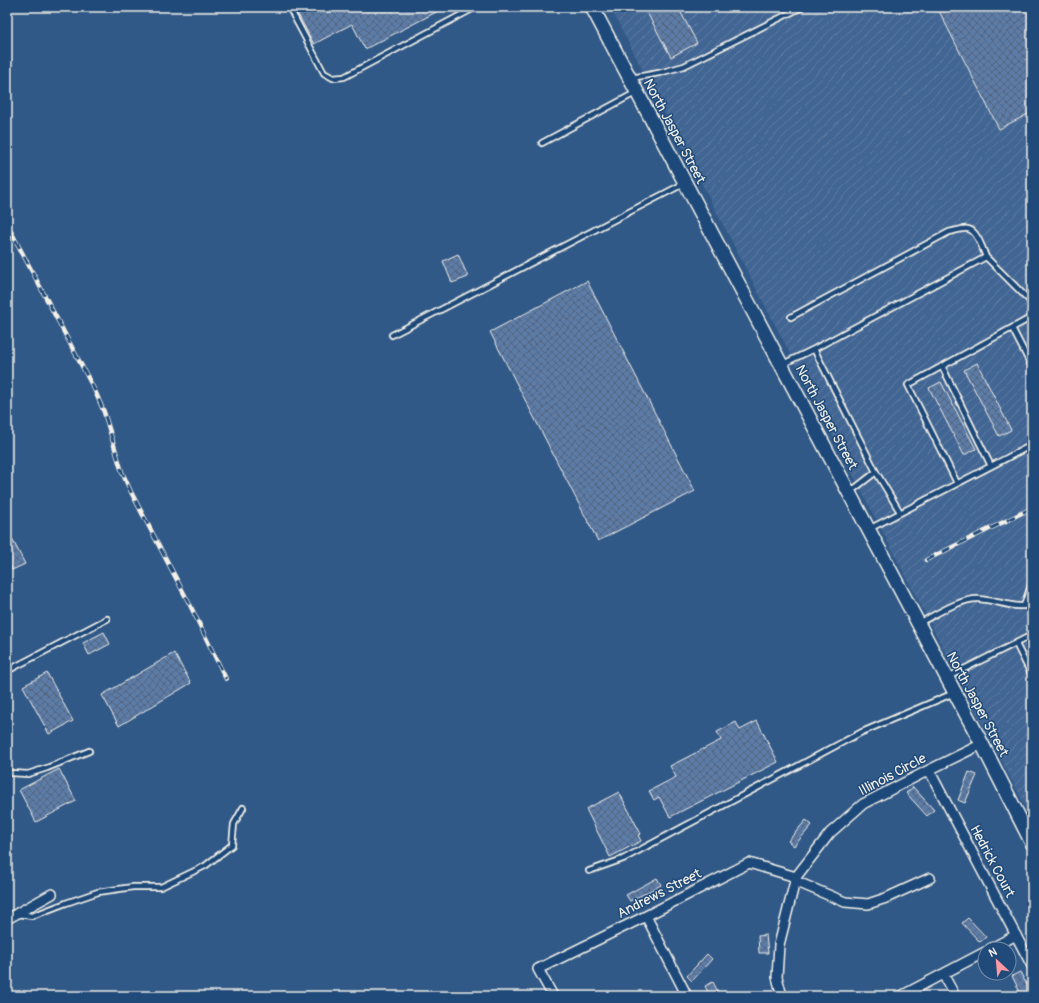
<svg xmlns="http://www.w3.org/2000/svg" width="1039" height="1003" font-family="Pangolin,sans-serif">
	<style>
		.industrial { fill: url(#industrial-furrows) }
		.building { fill: url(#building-cross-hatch); stroke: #f4f1e8 }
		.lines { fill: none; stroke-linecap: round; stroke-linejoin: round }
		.lane-casing { stroke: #f4f1e8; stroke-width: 8 }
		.street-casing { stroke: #f4f1e8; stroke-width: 12 }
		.secondary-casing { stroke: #f4f1e8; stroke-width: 16 }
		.lane { stroke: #1f4a7a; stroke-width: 4.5 }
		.street { stroke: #1f4a7a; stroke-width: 9 }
		.secondary { stroke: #1f4a7a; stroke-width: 13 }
		.rail-casing { stroke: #f4f1e8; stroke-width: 4.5 }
		.rail { stroke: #1f4a7a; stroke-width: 3; stroke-dasharray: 9; stroke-linecap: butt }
		.labels { text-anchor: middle; stroke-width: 3; stroke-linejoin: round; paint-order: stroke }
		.street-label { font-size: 14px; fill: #f4f1e8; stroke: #1f4a7a }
	</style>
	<defs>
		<pattern id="industrial-furrows" width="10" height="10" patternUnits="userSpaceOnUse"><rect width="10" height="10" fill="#426694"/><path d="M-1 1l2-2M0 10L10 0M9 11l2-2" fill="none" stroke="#5e7ca3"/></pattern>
		<pattern id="building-cross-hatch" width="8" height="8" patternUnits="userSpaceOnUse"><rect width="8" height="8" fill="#5b7ba8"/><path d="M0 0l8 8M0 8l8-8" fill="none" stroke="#53647c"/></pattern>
	</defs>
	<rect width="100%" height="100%" fill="#315988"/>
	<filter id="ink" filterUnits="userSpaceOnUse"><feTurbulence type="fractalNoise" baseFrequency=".025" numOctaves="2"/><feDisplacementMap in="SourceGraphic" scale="8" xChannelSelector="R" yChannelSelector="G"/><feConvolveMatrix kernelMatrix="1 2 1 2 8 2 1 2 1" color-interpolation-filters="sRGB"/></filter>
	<g filter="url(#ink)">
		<path class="industrial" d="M610 7H1032V819Z"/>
		<path class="building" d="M294 7H446L365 49 352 24 314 44Z
			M644 7H678L697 43 671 57Z
			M937 7H1032V112L999 129Z
			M458 254 468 277 452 283 443 261Z
			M587 281 695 491 598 541 490 332Z
			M977 363 1011 430 999 436 964 370Z
			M941 382 976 449 964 455 929 388Z
			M7 529 25 564 12 570 7 560Z
			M104 632 110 644 89 655 83 643Z
			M174 653 191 683 119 726 102 695Z
			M47 673 73 721 49 734 23 686Z
			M757 721 778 762 670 817 659 797 654 800 649 791 676 777 670 766 721 740 717 732 736 722 740 730Z
			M59 769 76 801 36 822 19 790Z
			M969 772 977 775 965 803 958 800Z
			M913 787 934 810 927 816 906 793Z
			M619 792 641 834 638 835 641 841 610 857 586 809Z
			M806 820 812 825 794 846 788 841Z
			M657 878 661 885 630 901 626 895Z
			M968 918 986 937 980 942 962 923Z
			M766 935 768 953H759L758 936Z
			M707 954 712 959 692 981 687 976Z
			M1020 972 1032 994V996H1022L1012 976Z
			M713 982 720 996H710L705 986Z"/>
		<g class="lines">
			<defs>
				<path id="lane" d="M289 7 324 73 333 78 344 77 476 7
					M631 78 659 73 684 66 802 7
					M542 143 635 93
					M791 317 949 232C955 231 962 228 968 229 977 230 983 250 986 257
					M1012 328 1032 367
					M392 335 685 183
					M814 349 876 472 850 492
					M783 364 814 349 986 257 1032 303
					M942 366 991 466
					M876 472 900 512
					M957 483 908 385 1032 317
					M869 529 1032 445
					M1024 606 1032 582
					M919 623C935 615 961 598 979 599 992 600 1005 605 1018 606H1024L1032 603
					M1016 644 1032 676
					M7 671 107 619
					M948 677 1032 635
					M7 772 11 773 28 774 47 768 89 751
					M589 871 623 859 843 742 862 732 954 693
					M18 914 32 916 66 903 98 892 133 887H161L205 866 232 845 234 824 243 808"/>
				<path id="street" d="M929 770 1032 966
					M795 881 845 902 868 904 886 898 930 878
					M646 916 687 996
					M7 919 52 894
					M990 949 1016 935
					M943 974 955 996
					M553 996 538 969 646 916 749 863 796 877
					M782 996 777 977 779 945 796 877 830 833 863 804 929 770 982 744
					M901 996 985 952"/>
				<path id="secondary" d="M592 7 982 744 1032 843"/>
			</defs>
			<use href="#lane" class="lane-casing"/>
			<use href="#street" class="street-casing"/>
			<use href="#secondary" class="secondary-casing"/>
			<use href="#lane" class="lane"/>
			<use href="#street" class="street"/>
			<use href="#secondary" class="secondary"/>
			<defs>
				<path id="rail" d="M7 224 95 391 104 412 122 472 131 492 190 605 226 679
					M926 560 1032 508"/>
			</defs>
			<use href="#rail" class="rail-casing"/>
			<use href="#rail" class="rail"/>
		</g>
	</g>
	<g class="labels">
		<g class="street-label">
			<text transform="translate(675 131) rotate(62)" y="5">North Jasper Street</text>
			<text transform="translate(827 417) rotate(62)" y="5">North Jasper Street</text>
			<text transform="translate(978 704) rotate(62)" y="5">North Jasper Street</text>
			<text transform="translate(892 774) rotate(-28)" y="5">Illinois Circle</text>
			<text transform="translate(993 861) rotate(62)" y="5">Hedrick Court</text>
			<text transform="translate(659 893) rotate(-27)" y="5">Andrews Street</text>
		</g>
	</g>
	<rect width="1039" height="1003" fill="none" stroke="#1f4a7a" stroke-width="24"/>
	<rect x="12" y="12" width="1015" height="979" fill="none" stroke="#f4f1e8" stroke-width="1.5" filter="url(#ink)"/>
	<g transform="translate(997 961) rotate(334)"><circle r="19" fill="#1f4a7a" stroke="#748da6"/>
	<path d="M0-3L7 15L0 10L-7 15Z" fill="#ff9aa2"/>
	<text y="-6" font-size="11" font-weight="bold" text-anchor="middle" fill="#f4f1e8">N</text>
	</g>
</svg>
